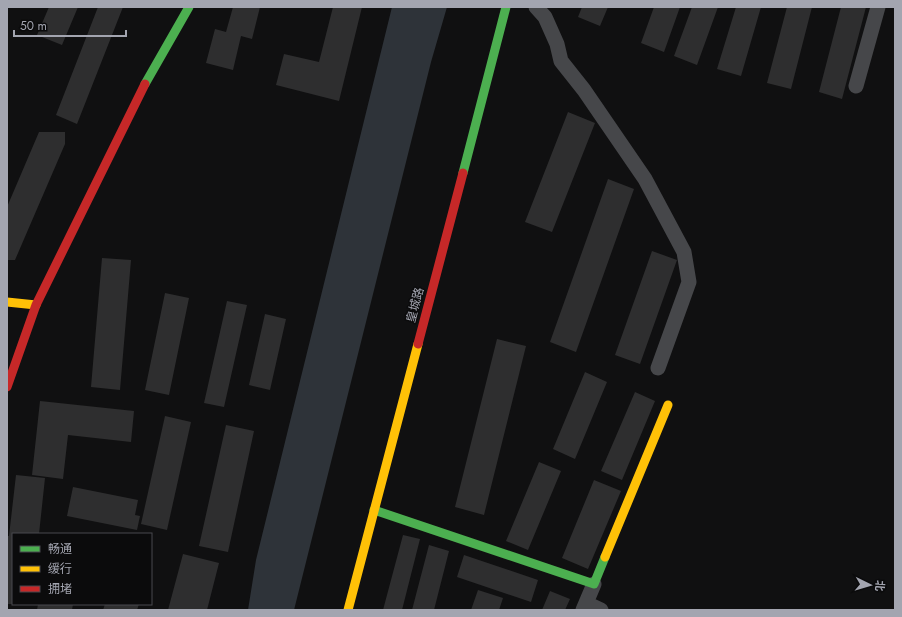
<svg xmlns="http://www.w3.org/2000/svg" width="902" height="617" font-family="Jost,'Noto Sans SC',sans-serif">
	<style>
		.water { fill: #2e3339 }
		.building { fill: #2e2e2f }
		.lines { fill: none; stroke-linecap: round; stroke-linejoin: round }
		.street { stroke: #46474a; stroke-width: 15 }
		.fast { stroke: #4caf50; stroke-width: 9 }
		.slow { stroke: #ffc107; stroke-width: 9 }
		.jam { stroke: #c62828; stroke-width: 9 }
		.labels { text-anchor: middle; stroke-width: 3; stroke-linejoin: round; paint-order: stroke }
		.street-label { font-size: 12px; fill: #a3a5b0; stroke: #0b0b0c }
	</style>
	<rect width="100%" height="100%" fill="#101011"/>
	<path class="water" d="M392 7H447L431 62 294 610H248L256 560Z"/>
	<path class="building" d="M49 7H78L62 45 37 35Z
		M98 7H123L77 124 56 115Z
		M233 7H260L252 39 241 36 233 70 206 63 215 29 226 32Z
		M333 7H362L339 101 276 85 284 54 319 62Z
		M582 7H608L600 26 578 17Z
		M654 7H680L664 52 641 43Z
		M692 7H718L697 65 674 56Z
		M736 7H761L741 76 717 69Z
		M787 7H812L791 89 767 83Z
		M841 7H866L842 99 819 92Z
		M568 112 595 123 552 232 525 222Z
		M39 132H65V144L15 260H7V207Z
		M608 179 634 189 576 352 550 342Z
		M652 251 677 260 640 364 615 355Z
		M102 258 131 260 120 390 91 387Z
		M165 293 189 298 169 395 145 390Z
		M227 301 247 305 224 407 204 403Z
		M265 314 286 319 270 390 249 385Z
		M497 339 526 346 484 515 455 507Z
		M585 372 607 382 575 459 553 449Z
		M635 392 655 401 622 480 601 471Z
		M40 401 134 411 131 442 68 435 63 479 32 475Z
		M165 416 191 422 167 530 141 524Z
		M226 425 254 431 228 552 199 546Z
		M539 462 561 471 528 550 506 541Z
		M16 475 45 478 39 534H13V604H7V536H9Z
		M594 480 621 491 588 569 562 558Z
		M73 487 138 500 135 515 140 516 137 530 67 516Z
		M403 535 420 539 402 610H383Z
		M429 545 449 551 434 610H412Z
		M183 554 219 563 207 610H168Z
		M464 555 538 580 531 602 457 577Z
		M478 590 503 598 499 610H471Z
		M550 591 570 599 565 610H542Z
		M38 604H73L72 610H37Z
		M105 604H139L137 610H103Z"/>
	<g class="lines">
		<path class="street" d="M536 7 545 17 557 44 561 61 584 90 645 179 684 252 689 282 658 368
			M856 86 878 7
			M586 603 601 610
			M583 610 594 584"/>
		<path class="fast" d="M145 84 189 7
			M463 173 506 7
			M374 510 594 584 605 557"/>
		<path class="slow" d="M7 302 36 305
			M605 557 668 405
			M348 610 418 344"/>
		<path class="jam" d="M418 344 463 173
			M7 387 36 305 145 84"/>
	</g>
	<g class="labels">
		<g class="street-label">
			<text transform="translate(415 305) rotate(-75)" y="4">皇城路</text>
		</g>
	</g>
	<rect width="902" height="617" fill="none" stroke="#a3a5b0" stroke-width="16"/>
	<rect x="12" y="533" width="140" height="72" fill="#0b0b0c" stroke="#48494e"/>
	<rect x="20" y="546" width="20" height="6" fill="#4caf50" stroke="#48494e"/>
	<text x="48" y="553" font-size="12" fill="#a3a5b0">畅通</text>
	<rect x="20" y="566" width="20" height="6" fill="#ffc107" stroke="#48494e"/>
	<text x="48" y="573" font-size="12" fill="#a3a5b0">缓行</text>
	<rect x="20" y="586" width="20" height="6" fill="#c62828" stroke="#48494e"/>
	<text x="48" y="593" font-size="12" fill="#a3a5b0">拥堵</text>
	<g transform="translate(870 585) rotate(95)" stroke="#0b0b0c" stroke-width="3" paint-order="stroke">
	<path d="M0-3L7 15L0 10L-7 15Z" fill="#a3a5b0"/>
	<text y="-6" font-size="11" font-weight="bold" text-anchor="middle" fill="#a3a5b0">北</text>
	</g>
	<path d="M14 30v6h112v-6" fill="none" stroke="#a3a5b0" stroke-width="2"/>
	<text x="20" y="30" font-size="12" fill="#a3a5b0" stroke="#0b0b0c" stroke-width="3" paint-order="stroke">50 m</text>
</svg>
